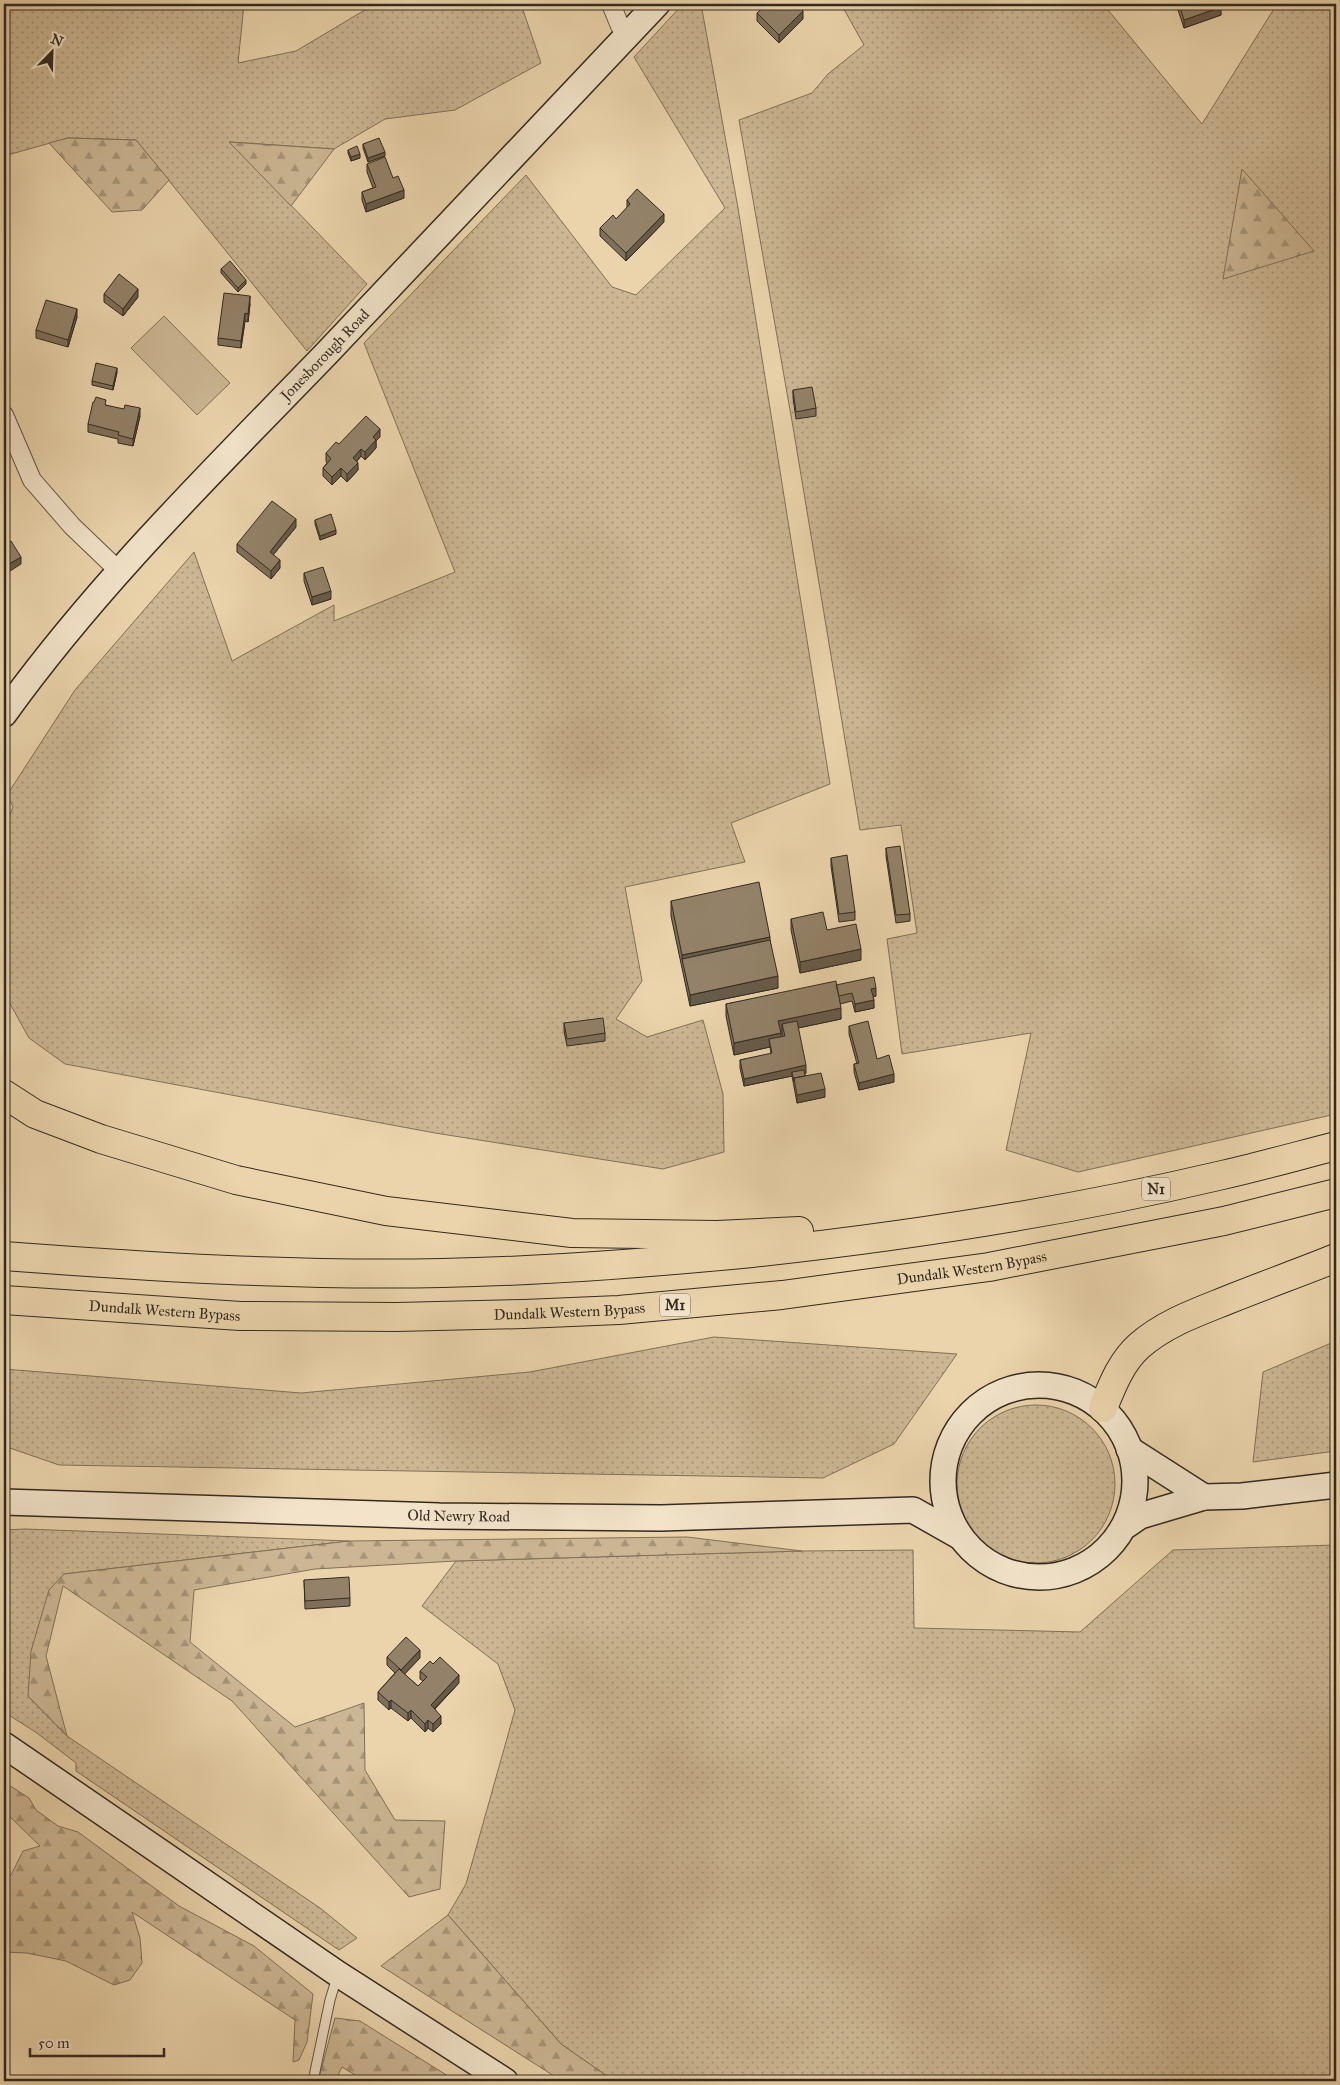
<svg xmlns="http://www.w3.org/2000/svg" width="1340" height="2085" font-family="'IM FELL Great Primer',serif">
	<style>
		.grass { fill: url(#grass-dots); stroke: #80705a }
		.forest { fill: url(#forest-firs); stroke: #80705a }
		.park { fill: #ccb794; stroke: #80705a }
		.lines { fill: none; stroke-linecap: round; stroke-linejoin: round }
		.lane-casing { stroke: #615444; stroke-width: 11 }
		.street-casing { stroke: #615444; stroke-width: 20 }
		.secondary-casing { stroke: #332a21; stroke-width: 28 }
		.highway-casing { stroke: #332a21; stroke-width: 30 }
		.lane { stroke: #f2e3c9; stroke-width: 9 }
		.street { stroke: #f2e3c9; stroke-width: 18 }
		.secondary { stroke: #f2e3c9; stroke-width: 25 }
		.highway { stroke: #ebd4ac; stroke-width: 28 }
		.wall { fill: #7e705a; stroke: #332a21; fill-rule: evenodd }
		.shaded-wall { fill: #675b4a; stroke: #332a21 }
		.building { fill: #938269; stroke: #332a21 }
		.labels { text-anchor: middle; stroke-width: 4; stroke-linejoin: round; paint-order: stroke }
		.shield { fill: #f2e3c9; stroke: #6c6253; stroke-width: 1 }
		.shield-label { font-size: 14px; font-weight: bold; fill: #332a21 }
		.street-label { font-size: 15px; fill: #332a21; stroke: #f2e3c9 }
	</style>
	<defs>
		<pattern id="grass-dots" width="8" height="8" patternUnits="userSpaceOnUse" patternTransform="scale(1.25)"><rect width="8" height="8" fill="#ccb794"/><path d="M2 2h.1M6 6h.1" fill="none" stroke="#a69578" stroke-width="1.8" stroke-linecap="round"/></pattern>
		<pattern id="forest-firs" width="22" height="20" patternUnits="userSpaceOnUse" patternTransform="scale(1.25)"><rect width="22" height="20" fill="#ccb794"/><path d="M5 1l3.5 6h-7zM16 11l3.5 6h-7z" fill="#a69578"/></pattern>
	</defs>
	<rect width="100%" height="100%" fill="#ebd4ac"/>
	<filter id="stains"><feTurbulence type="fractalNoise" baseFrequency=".004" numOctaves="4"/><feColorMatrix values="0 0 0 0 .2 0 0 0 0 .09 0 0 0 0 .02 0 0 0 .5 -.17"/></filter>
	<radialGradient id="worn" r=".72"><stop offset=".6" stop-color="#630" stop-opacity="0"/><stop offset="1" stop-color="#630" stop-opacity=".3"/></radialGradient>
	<path class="grass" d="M4 4H244L238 63 296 51 375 4H521L541 63 455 110 385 119 334 149 230 142 367 284 307 351 136 140 68 138 4 156Z
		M683 4H701L738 208 830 784 731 823 745 862 625 887 642 981 616 1019 647 1037 703 1020 723 1094 724 1152 663 1169 435 1133 65 1064 29 1038 4 993V829L13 807 7 795 75 690 194 552 232 661 334 605V621L455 572 364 343 526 175 612 287 636 295 725 208 634 57Z
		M841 4H1103L1202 124 1277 4H1336V1114L1078 1172 1006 1150 1031 1033 902 1054 887 939 917 933 901 825 860 830 793 427 739 120 812 93 828 74 864 45Z
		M714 1337 957 1354 894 1444 823 1478 59 1465 4 1446V1369L301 1393 530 1372Z
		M1336 1341V1451L1253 1462 1263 1372Z
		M957 1484a79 79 0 1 1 158 0a79 79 0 1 1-158 0Z
		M25 1529 349 1541 64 1574 28 1696 67 1736 320 1908 357 1938 339 1950 76 1771V1763L37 1733 4 1712V1530Z
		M1336 1545V2073L1327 2081H614L561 2044 448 1915 466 1884 515 1710 498 1664 422 1606 456 1561 802 1551 913 1550 914 1628 1080 1632 1173 1550Z"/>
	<path class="forest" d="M68 138 136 140 169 180 142 210 112 212 49 143Z
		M229 142 334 149 291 206Z
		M1242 169 1314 251 1223 279Z
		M687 1537 802 1551 456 1561 315 1569 194 1590 190 1642 295 1727 364 1703 365 1770 395 1820 445 1821 440 1889 409 1897 232 1701 63 1586 46 1656 67 1736 28 1696 31 1651 49 1590 64 1574 349 1541Z
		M4 1782 29 1798 36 1810 58 1826 78 1832 179 1906 254 1946 313 1994 307 2042 299 2060 293 2062 295 2020 132 1912 140 1938 142 1963 130 1980 114 1985 66 1961 27 1953 4 1952V1880L11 1875 23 1851 40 1846 4 1811Z
		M448 1915 561 2044 614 2081H562L381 1966Z
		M335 2018 360 2021 456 2081H365L342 2067 335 2081H318Z"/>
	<path class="park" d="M164 316 230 383 197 415 131 348Z"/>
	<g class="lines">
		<defs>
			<path id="lane" d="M313 2081 330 2000 337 1977"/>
			<path id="street" d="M611 4 620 26 628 35
				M4 415 32 480 72 526 120 572"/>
			<g id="secondary">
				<path id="s1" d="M4 714C98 583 215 469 327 353 438 237 547 120 657 4"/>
				<circle cx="1039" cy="1481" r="96"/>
				<path d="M1129 1449 1204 1497"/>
				<path id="s2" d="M4 1502 439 1516 661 1518 913 1510 959 1536"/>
				<path d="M1127 1525 1140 1516 1204 1497 1242 1496 1336 1485"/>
				<path d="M4 1745 338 1974 505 2081"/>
			</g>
			<g id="highway">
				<path d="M4 1094 35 1114 101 1139 236 1180 386 1211 572 1233 717 1235 799 1231"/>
				<path d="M4 1256C150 1267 296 1276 442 1273 546 1271 649 1263 752 1253 909 1236 1065 1212 1218 1176 1258 1167 1297 1156 1336 1146"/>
				<path id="s3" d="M4 1300 240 1316 396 1317 524 1314 619 1310 782 1295 989 1267 1224 1221 1336 1193"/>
				<path d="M1103 1408C1112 1386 1121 1362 1139 1346 1165 1323 1198 1312 1230 1299 1265 1285 1301 1272 1336 1258"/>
			</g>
		</defs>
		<use href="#lane" class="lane-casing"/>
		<use href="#street" class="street-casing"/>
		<use href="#secondary" class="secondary-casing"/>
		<use href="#highway" class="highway-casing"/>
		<use href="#lane" class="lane"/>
		<use href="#street" class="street"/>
		<use href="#secondary" class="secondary"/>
		<use href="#highway" class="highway"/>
	</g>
	<path class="wall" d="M1177 4H1220L1221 15 1184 28 1177 7Z
		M775 6 803 19 779 43 757 21V13Z
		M363 144 385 156 368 162 363 148Z
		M348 150 360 158 351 161 348 153Z
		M367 164 393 178 404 198 366 212 362 200V192L373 188 367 172Z
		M627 200 664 222 626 261 600 236V228L616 219 627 208Z
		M221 269 246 284 238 292 221 273Z
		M104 294 138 297 123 316 104 302Z
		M250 304 248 322 245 321 241 348 218 345V338Z
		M77 317 68 347 36 338V330Z
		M117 372 113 390 92 385V381Z
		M793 390 816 408V416L796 419 793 398Z
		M106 405 140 416 133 446 118 443V439L88 432V424Z
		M380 437 376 441V448L365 460 361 456 357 461 358 470 347 482 341 476 332 485 323 476V468L327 463 326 461V453L339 444Z
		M315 520 336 534 320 540 315 524Z
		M296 527 273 555 280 568 271 579 237 552V544Z
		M304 573 331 599 312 605 304 581Z
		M886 848 910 914V921L896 923 886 856Z
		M831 858 855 912V920L839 922 831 866Z
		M671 901 770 940 778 988 690 1006 671 916Z
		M791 919 827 930 861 960 800 973 791 930Z
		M836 985 876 996 873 997 874 1008 855 1012 852 1001 840 1004 841 1019 798 1028 806 1073H805V1076L825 1097 797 1103 792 1076 744 1086 740 1068V1060L771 1054 770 1047 734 1055 726 1016V1004ZM781 1032H782L783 1037H781Z
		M564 1023 605 1033V1041L567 1046 564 1031Z
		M849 1026 877 1059 894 1082 859 1090 854 1072V1064H857L849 1034Z
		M304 1580 350 1598V1606L305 1609Z
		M387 1657 420 1658 404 1674 418 1686 423 1681 420 1679V1671L459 1683 435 1709 441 1724 433 1732 428 1728 425 1732 411 1718 408 1721 391 1708 389 1710 378 1700V1692L395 1673 387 1665Z"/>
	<path class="shaded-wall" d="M1221 7V15L1184 28V20Z
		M803 11V19L779 43V35Z
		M385 152V156L368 162V158Z
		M360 154V158L351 161V157Z
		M404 190V198L366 212V204Z
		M664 214V222L626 261V253Z
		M246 280V284L238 292V288Z
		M138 289V297L123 316V309Z
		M250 296V304L248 322V314Z
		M77 309V317L68 347V340Z
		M245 313V321L241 348V341Z
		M117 368V372L113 390V386Z
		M140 408V416L133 446V439Z
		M380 429V437L376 441V448L365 460V452L373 437Z
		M361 449V456L353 466V458Z
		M358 463V470L347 482V474Z
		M341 468V476L332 485V477Z
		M296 519V527L270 559V552Z
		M336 530V534L320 540V536Z
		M21 557V564L4 575V567Z
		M280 560V568L271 579V571Z
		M331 591V599L312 605V597Z
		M770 937V952L682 959V955Z
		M861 949V960L800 973V962Z
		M778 976V988L690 1006V995Z
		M876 988V996L871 997V989Z
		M874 1000V1008L855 1012V1004Z
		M841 1008V1019L784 1031 782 1024V1032L778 1033V1021Z
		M781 1033V1045L769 1039 770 1047 734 1055V1043Z
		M806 1065V1073L793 1076 792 1072V1076L744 1086V1079Z
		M894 1074V1082L859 1090V1083Z
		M825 1089V1097L797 1103V1095Z
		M420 1650V1658L401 1678V1670Z
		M459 1675V1683L431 1712V1705Z
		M391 1700V1708L389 1710V1702Z
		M411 1710V1718L408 1721V1713Z
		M441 1716V1724L433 1732V1724Z
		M428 1720V1728L425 1732V1724Z"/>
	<path class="building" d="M767 4H772L775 6 777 4H796L803 11 779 35 757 13Z
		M1179 4H1220L1221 7 1184 20Z
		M379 138 385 152 368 158 363 144Z
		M357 146 360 154 351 157 348 150Z
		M385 157 393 178 398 176 404 190 366 204 362 192 376 187 367 164Z
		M637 189 664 214 626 253 600 228 613 215 616 219 630 204 627 200Z
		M230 261 246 280 238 288 221 269Z
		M119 274 138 289 123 309 104 294Z
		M224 293 250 296 248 314 245 313 241 341 218 338Z
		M46 300 77 309 68 340 36 330Z
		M96 363 117 368 113 386 92 381Z
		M812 387 816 408 796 412 793 390Z
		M96 397 106 400 105 405 124 409 125 405 140 408 133 439 118 435 119 432 88 424 93 402H94Z
		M366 416 380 429 373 437 376 440 365 452 361 449 353 458 358 463 347 474 341 468 332 477 323 468 331 459 326 453 336 442 339 444Z
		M272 501 296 519 270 552 280 560 271 571 237 544Z
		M331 514 336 530 320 536 315 520Z
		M4 534 8 542 11 541 21 557 4 567Z
		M323 567 331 591 312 597 304 573Z
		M900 846 910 914 896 915 886 848Z
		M847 855 855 912 839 914 831 858Z
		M759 882 770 937 682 955 671 901Z
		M823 912 827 930 856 924 861 949 800 962 791 919Z
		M770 940 778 976 690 995 682 959Z
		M874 977 876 988 871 989 874 1000 855 1004 852 993 839 996 836 985Z
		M836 981 841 1008 778 1021 781 1033 734 1043 726 1004Z
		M603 1018 605 1033 567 1039 564 1023Z
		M797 1021 806 1065 744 1079 740 1060 772 1053 769 1039 785 1036 782 1024Z
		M868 1021 877 1059 889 1055 894 1074 859 1083 854 1064 859 1063 849 1026Z
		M804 1070 805 1076 794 1078V1082L792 1072Z
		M821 1073 825 1089 797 1095 794 1078Z
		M349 1577 350 1598 305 1601 304 1580Z
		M406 1637 420 1650 401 1670 387 1657Z
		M440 1657 459 1675 431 1705 441 1716 433 1724 428 1720 425 1724 411 1710 408 1713 391 1700 389 1702 378 1692 399 1669 418 1686 427 1677 420 1671 430 1661 433 1664Z"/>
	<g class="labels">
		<g class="shield">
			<rect x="1142" y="1177.5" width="28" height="23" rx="4"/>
			<rect x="660" y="1293.5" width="30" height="23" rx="4"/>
		</g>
		<g class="shield-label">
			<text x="1156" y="1194">N1</text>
			<text x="675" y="1310">M1</text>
		</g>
		<g class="street-label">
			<text dy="5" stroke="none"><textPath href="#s1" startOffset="482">Jonesborough Road</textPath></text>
			<text dy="5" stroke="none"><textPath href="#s3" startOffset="971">Dundalk Western Bypass</textPath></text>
			<text dy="5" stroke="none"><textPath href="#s3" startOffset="161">Dundalk Western Bypass</textPath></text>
			<text dy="5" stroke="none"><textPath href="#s3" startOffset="566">Dundalk Western Bypass</textPath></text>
			<text dy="5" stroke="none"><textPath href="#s2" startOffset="455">Old Newry Road</textPath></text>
		</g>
	</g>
	<rect width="1340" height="2085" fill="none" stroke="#ebd4ac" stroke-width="20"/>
	<rect x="5" y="5" width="1330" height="2075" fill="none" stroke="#332a21" stroke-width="2.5"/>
	<rect x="10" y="10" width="1320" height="2065" fill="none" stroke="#332a21"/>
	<g transform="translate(52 52) rotate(23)" stroke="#f2e3c9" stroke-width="4" paint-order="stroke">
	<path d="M0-4L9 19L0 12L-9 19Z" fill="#332a21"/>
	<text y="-8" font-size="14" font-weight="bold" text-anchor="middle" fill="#332a21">N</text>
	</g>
	<path d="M30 2048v8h134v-8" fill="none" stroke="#332a21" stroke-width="2.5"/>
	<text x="38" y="2048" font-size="15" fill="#332a21" stroke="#f2e3c9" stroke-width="4" paint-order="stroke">50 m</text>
	<rect width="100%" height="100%" filter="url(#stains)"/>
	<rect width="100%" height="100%" fill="url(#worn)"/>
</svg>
